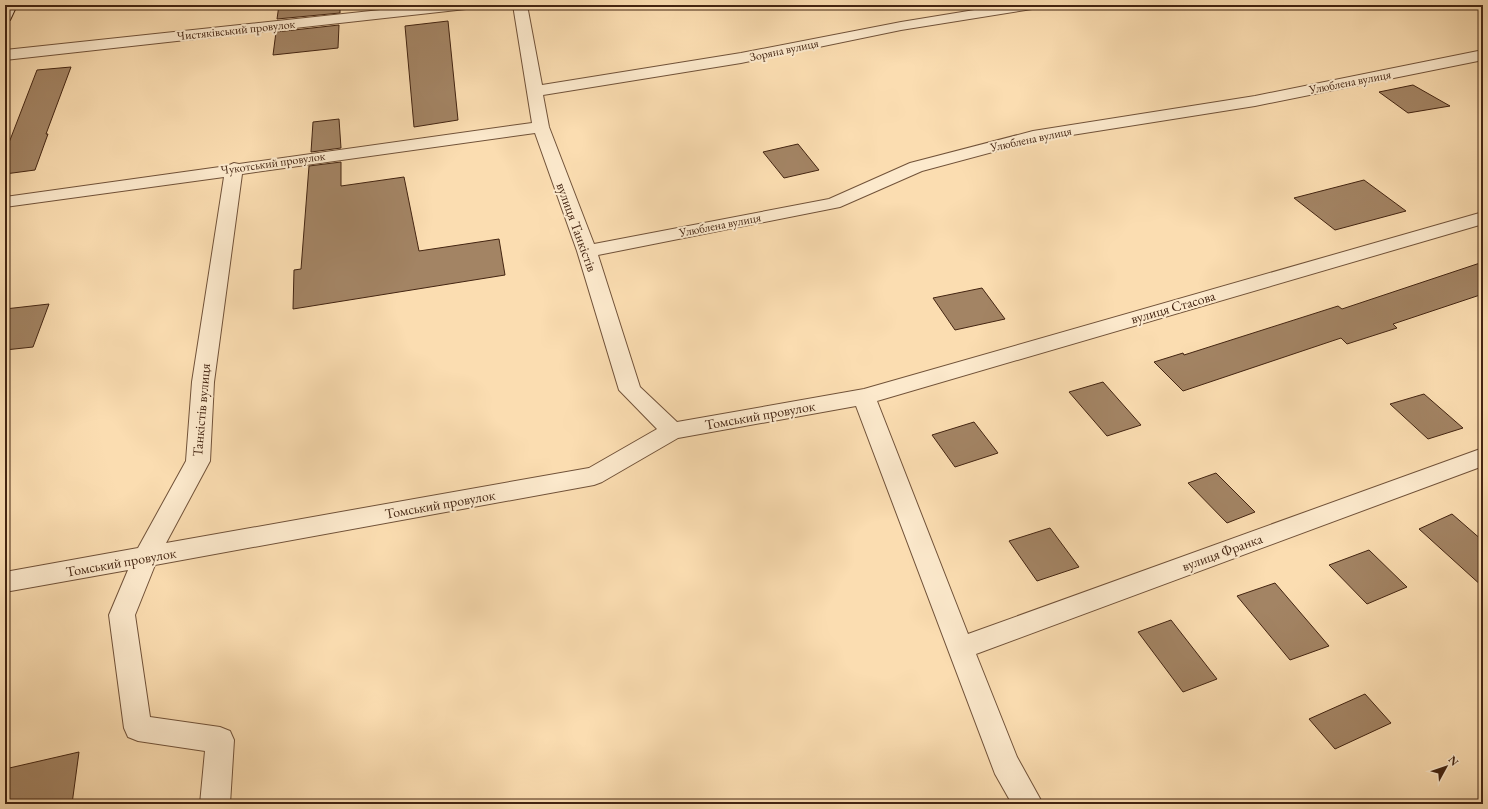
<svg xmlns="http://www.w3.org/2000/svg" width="1488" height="809" font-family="'EB Garamond',serif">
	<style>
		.building { fill: #a38464; stroke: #432411 }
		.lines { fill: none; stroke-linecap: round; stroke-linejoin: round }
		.street-casing { stroke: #715239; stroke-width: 2 }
		.secondary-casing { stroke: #432411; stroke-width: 2 }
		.street { fill: #fce9cc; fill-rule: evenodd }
		.secondary { fill: #fce9cc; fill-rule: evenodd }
		.labels { text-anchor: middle; stroke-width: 4; stroke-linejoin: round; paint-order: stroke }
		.far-street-label { font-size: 12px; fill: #432411; stroke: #fce9cc }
		.street-label { font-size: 14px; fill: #432411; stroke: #fce9cc }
	</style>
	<rect width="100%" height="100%" fill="#fbddb1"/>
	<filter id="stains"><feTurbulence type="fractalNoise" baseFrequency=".005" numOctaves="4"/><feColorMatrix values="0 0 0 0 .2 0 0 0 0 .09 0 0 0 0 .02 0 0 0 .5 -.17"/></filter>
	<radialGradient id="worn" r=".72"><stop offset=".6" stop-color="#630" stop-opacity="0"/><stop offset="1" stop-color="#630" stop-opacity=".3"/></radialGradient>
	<path class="building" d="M279 5H340V13L277 19Z
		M448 21 458 120 414 127 405 26Z
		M339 25 338 48 273 55 276 32Z
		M71 67 46 134H48L35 170 5 174V153L37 70Z
		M1413 85 1450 106 1408 113 1379 92Z
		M339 119 341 148 311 152 313 122Z
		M798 144 819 170 784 178 763 152Z
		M341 162V186L404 177 419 251 499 239 505 275 293 309 294 270 301 269 309 166Z
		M1364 180 1406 211 1335 230 1294 198Z
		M1483 262V294L1393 324 1397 328 1347 344 1341 338 1183 391 1154 362 1183 353 1184 355 1338 306 1342 309Z
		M982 288 1005 319 955 330 933 298Z
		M49 304 33 347 5 350V309Z
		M1103 382 1141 425 1107 436 1069 392Z
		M1424 394 1463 428 1428 439 1390 404Z
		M974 422 998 453 955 467 932 435Z
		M1216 473 1255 512 1227 523 1188 483Z
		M1452 514 1483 541V587L1419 529Z
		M1050 528 1079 567 1037 581 1009 541Z
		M1369 550 1407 587 1367 604 1329 565Z
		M1275 583 1329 646 1290 660 1237 596Z
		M1171 620 1217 679 1183 692 1138 632Z
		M1365 694 1391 723 1335 749 1309 719Z
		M79 752 72 804H5V769Z"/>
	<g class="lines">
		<defs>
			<path id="street" d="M427 5H473L471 8 466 9 5 60V50Z
				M513 5H527L542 85 741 53 901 22 1005 5H1039L1037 8 1032 9 901 30 741 63 543 95 549 127 594 244 829 199 910 163 1033 131 1255 96 1483 50V60L1255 106 1034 141 922 171 840 207 598 255 640 387 677 422 864 389 1483 212V224L877 401 968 634 1483 448V466L976 654 1017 757 1043 804H1012L995 774 856 406 678 438 602 482 594 485 155 565 135 615 150 717 220 727 230 731 234 740 230 804H200L205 751 138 741 128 737 124 728 109 615 128 570 5 592V572L138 548 186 461 192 382 224 177 5 207V197L227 166 234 163 239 164 532 123ZM535 133 577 251 619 390 657 429 589 468 166 543 210 461 214 382 242 174Z"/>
			<path id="secondary" d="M5 5H17L10 20 5 21Z"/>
		</defs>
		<use href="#street" class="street-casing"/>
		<use href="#secondary" class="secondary-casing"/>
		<use href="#street" class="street"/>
		<use href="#secondary" class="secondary"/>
	</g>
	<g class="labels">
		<g class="far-street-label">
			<text transform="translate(236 30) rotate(-6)" y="4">Чистяківський провулок</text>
			<text transform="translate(784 50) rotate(-12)" y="4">Зоряна вулиця</text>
			<text transform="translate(1350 82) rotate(-11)" y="4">Улюблена вулиця</text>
			<text transform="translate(1031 139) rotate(-12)" y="4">Улюблена вулиця</text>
			<text transform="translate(273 163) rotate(-8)" y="4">Чукотський провулок</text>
			<text transform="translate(720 225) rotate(-11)" y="4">Улюблена вулиця</text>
		</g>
		<g class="street-label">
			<text transform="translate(577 227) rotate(70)" y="5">вулиця Танкістів</text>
			<text transform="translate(1173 307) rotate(-16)" y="5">вулиця Стасова</text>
			<text transform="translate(201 410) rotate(-85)" y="5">Танкістів вулиця</text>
			<text transform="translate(760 415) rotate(-10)" y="5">Томський провулок</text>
			<text transform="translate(440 504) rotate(-10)" y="5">Томський провулок</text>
			<text transform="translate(1222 552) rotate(-20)" y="5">вулиця Франка</text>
			<text transform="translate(121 562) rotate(-10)" y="5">Томський провулок</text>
		</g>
	</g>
	<rect width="1488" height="809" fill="none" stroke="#fbddb1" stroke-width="20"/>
	<rect x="6" y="6" width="1476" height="797" fill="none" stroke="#432411" stroke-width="2"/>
	<rect x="10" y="10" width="1468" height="789" fill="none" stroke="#432411"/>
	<g transform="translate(1446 767) rotate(50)" stroke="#fce9cc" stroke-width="3" paint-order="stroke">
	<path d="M0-3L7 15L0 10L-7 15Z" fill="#432411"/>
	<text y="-6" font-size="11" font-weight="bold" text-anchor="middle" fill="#432411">N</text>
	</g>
	<rect width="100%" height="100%" filter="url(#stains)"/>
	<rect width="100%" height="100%" fill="url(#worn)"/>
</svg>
